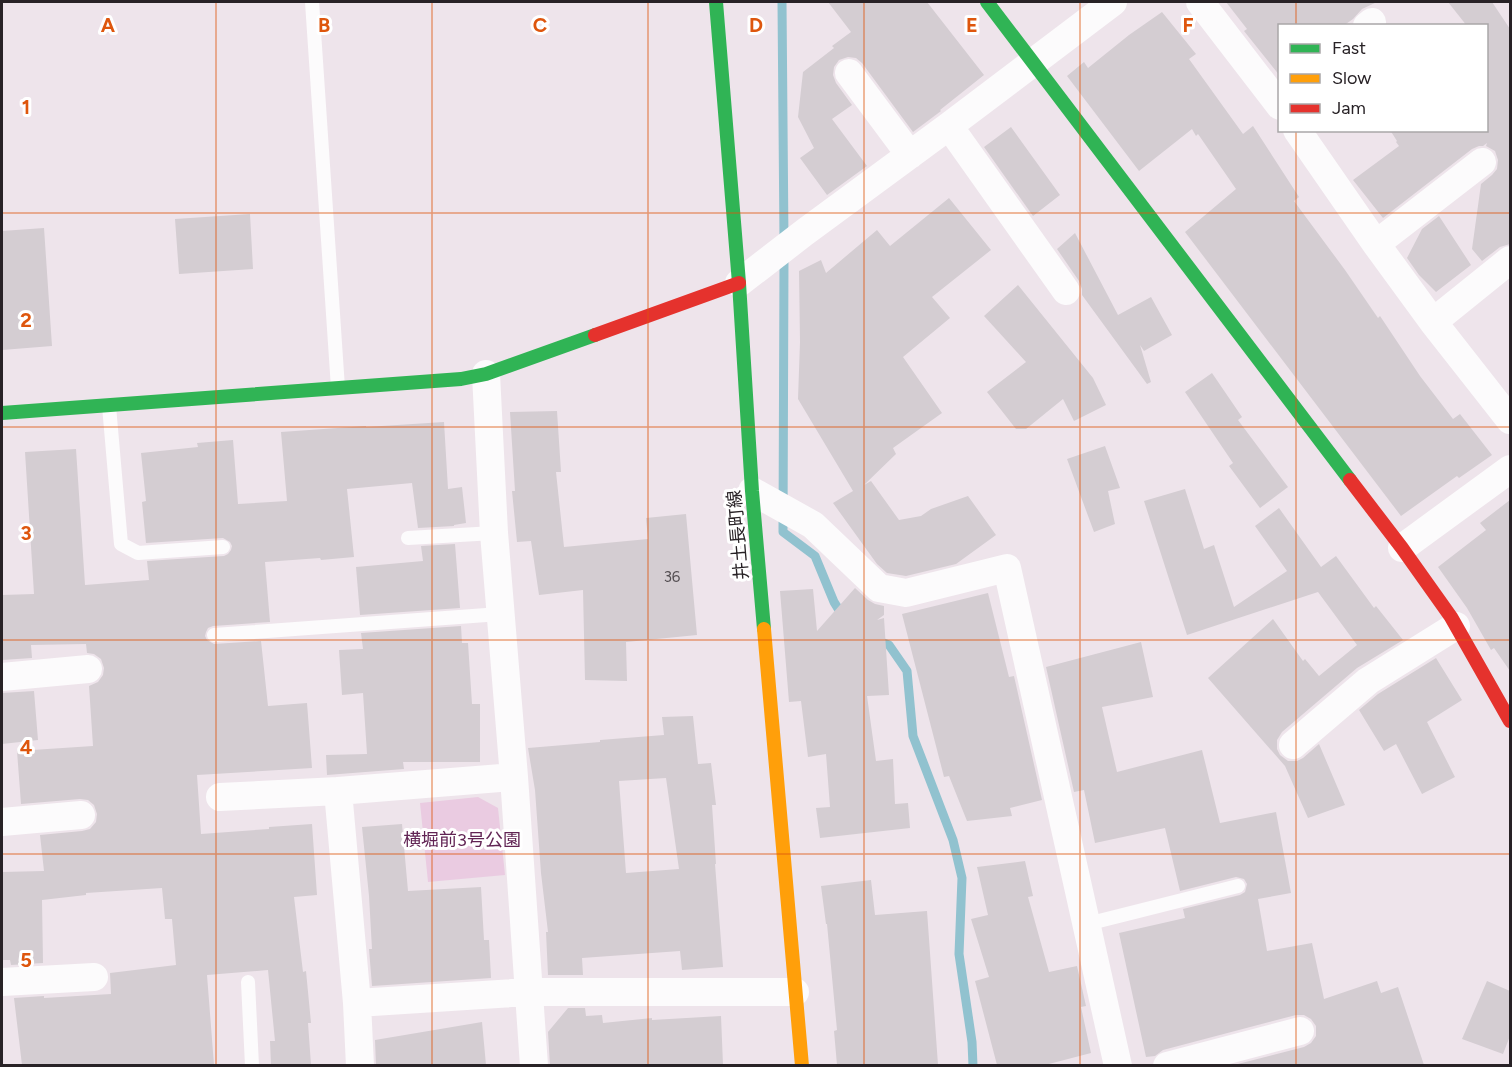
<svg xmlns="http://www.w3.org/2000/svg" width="1512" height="1067" font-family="Figtree,'Noto Sans JP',sans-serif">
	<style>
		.green { fill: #eacbe1 }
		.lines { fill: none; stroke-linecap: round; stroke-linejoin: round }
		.stream { stroke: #91c2cf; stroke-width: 9 }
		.building { fill: #d4cdd2; fill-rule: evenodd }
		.lane { stroke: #fcfbfc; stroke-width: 14 }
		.street { stroke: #fcfbfc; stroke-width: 28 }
		.fast { stroke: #30b455; stroke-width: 14 }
		.slow { stroke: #ff9f0a; stroke-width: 14 }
		.jam { stroke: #e5322d; stroke-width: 14 }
		.grid { fill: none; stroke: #de560d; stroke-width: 1.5; stroke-opacity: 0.55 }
		.labels { text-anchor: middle; stroke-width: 6; stroke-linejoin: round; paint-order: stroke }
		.number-label { font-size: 15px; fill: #544e52 }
		.street-label { font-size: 18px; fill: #282226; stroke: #fff }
		.park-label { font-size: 18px; fill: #612454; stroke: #fff }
		.grid-label { font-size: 20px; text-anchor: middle; font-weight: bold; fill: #de560d; stroke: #fff; stroke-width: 6; stroke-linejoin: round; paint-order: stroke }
	</style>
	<rect width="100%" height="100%" fill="#eee4eb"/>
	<path class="green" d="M478 797 498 808 505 875 428 882 420 803Z"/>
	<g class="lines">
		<path class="stream" d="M782 2 784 242
			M784 256 783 532 815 556 834 602 844 618
			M875 640 889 645 907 671 913 736 953 840 962 878 959 954 972 1042 973 1066"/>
	</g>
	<path class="building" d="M828 2H927L984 75 940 110 941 111 913 132 862 63 856 58 848 57 839 60 834 67 833 75 836 83 852 105 832 119 867 166 827 195 800 158 814 148 798 117 803 72 834 48 832 46 851 32Z
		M1226 2H1377L1362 9 1353 19 1343 26H1280V76L1244 31 1247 29Z
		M1448 2H1492L1510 29V244L1500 247 1482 261 1472 249 1481 184 1492 175 1497 169 1498 160 1495 151 1486 146 1487 143 1483 146H1479L1472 149 1383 218 1353 180 1399 146 1396 142 1397 141 1390 130H1486V26H1467Z
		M1162 12 1196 54 1189 59 1243 134 1253 126 1299 197 1294 201 1345 270 1378 318 1380 316 1420 376 1453 419 1460 414 1492 455 1459 478 1457 476 1401 516 1185 232 1236 189 1198 134 1196 136 1192 129 1139 171 1067 76 1084 62 1088 68 1129 35Z
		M1011 127 1060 195 1033 216 984 147Z
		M949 198 991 250 932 297 950 318 903 357 942 413 893 448 896 454 864 485 871 481 899 520 921 516 931 509 968 496 996 535 956 564 906 576 887 573 877 564 833 503 853 491 798 399 800 342 799 271 821 260 826 273 877 230 890 246Z
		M250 214 253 269 179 274 175 219Z
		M1439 216 1471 265 1436 292 1419 275 1407 258 1422 229Z
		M44 228 52 346 2 350V231Z
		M1075 233 1118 315 1151 297 1172 335 1144 351 1140 345 1151 382 1147 384 1082 295V289L1079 281 1057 249Z
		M1018 285 1093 378 1106 405 1074 421 1063 399 1026 429H1016L987 392 1026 362 984 316Z
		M1212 373 1242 417 1238 420 1288 487 1260 508 1229 466 1233 463 1185 392Z
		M557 411 561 472H556L564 547 648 539 646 518 686 514 697 635 626 642 627 681 585 680 583 590 539 595 531 541 517 542 512 491H515L510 412Z
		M444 422 448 489 462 487 466 523 454 525V526L418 528 412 483 347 489 354 557 321 560 320 558 265 562 270 622 213 626 208 628 206 632 205 636 207 640 214 644 261 641 268 706 307 703 312 768 197 775 201 834 269 829V827L312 824 317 895 294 897 303 972 306 971 311 1023H308L311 1065H271L270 1041H275L268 970 207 975 214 1065H22L14 998 44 996V998L111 994 110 973 176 965 172 919H165L162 888 86 893V895L42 900 43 963 11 965 10 960H2V872L44 871 40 835 82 831 90 829 96 822 97 814 94 805 88 800 80 799 21 804 17 751 93 746 89 686 98 682 103 675 104 668 101 659 94 654 87 653 86 644 31 645 32 658 2 660V595L34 594 25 452 76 449 85 585 149 580 147 561 224 556 228 554 231 550 232 546 230 542 223 538 146 543 142 502 146 501 141 453 198 447 197 443 233 440 238 504 287 501 281 432 366 426V427Z
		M1105 446 1120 488 1108 491 1115 524 1094 532 1067 459Z
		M1185 489 1204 549 1214 545 1234 607 1287 571 1255 526 1279 508 1321 567 1336 556 1374 608 1376 606 1403 640 1357 668 1282 732 1277 740V749L1280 755 1288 761H1297L1303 758 1319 744 1345 805 1308 818 1285 766 1208 678 1273 619 1303 661 1305 659 1319 676 1357 645 1318 592 1187 635 1144 501Z
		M1510 500V671L1494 648 1491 650 1467 608 1438 567 1486 530 1480 523Z
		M455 544 460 608 360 615 356 567 423 561 421 546Z
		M855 588 868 600 875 604 884 606V615L877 620 884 618 889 695 867 696 876 761 893 759 895 804 908 803 910 828 820 838 816 808 830 807 826 754 808 757 801 701 789 702 780 591 813 589 817 631Z
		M988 593 1009 677 1014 676 1042 800 1010 808 1012 816 967 821 949 776 944 777 902 614Z
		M461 626 462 643H468L472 704H480V762H403L404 769 327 775 326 755 367 754 363 693 342 695 339 650 363 649 361 633Z
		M1141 642 1153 697 1102 707 1117 772 1202 750 1220 823 1276 812 1291 893 1258 899 1267 951 1312 943 1324 999 1377 981 1381 993 1398 987 1424 1065H1234L1304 1047 1311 1043 1316 1036V1026L1311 1019 1304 1015H1296L1163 1050 1155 1056 1146 1057 1119 933 1185 918 1183 909 1240 895 1245 892 1247 884 1244 879 1236 877 1180 891 1165 828 1095 843 1084 790 1074 792 1046 667Z
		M1436 658 1462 700 1427 722 1455 777 1422 794 1396 744 1384 751 1359 710 1378 694Z
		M34 691 38 740 2 744V693Z
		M693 716 698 764 711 763 716 805H712L716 864H715L723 967 682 970 680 951 582 958 583 975H548L546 932H548L541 873 535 790 528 748 600 742V740L664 735 662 717ZM666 778 679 869 626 873 619 781Z
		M402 824 408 891 481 887 484 940H489L491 978 372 986 369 949H372L369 896 362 827Z
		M1025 861 1033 896 1028 897 1049 972 1077 966 1086 1006 1081 1007 1091 1053 1045 1065H997L975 981 989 977 971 919 988 915 977 867Z
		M871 880 875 915 927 911 938 1065H837L834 1031 837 1030 827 924H826L821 886Z
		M1487 981 1510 991V1036L1503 1054 1462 1039Z
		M568 1008H585L586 1016 602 1015 603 1023 652 1018V1020L721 1016 723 1065H550L548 1032Z
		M482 1022 486 1065H376L375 1040Z"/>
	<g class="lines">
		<path class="lane" d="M312 2 338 388
			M109 406 121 544 138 553 223 547
			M408 538 494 533
			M214 635 500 614
			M1087 924 1238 886
			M248 982 252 1066"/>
		<path class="street" d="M1200 2 1280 106
			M1367 26 1372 22
			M849 73 910 155
			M949 126 1066 291
			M1297 130 1376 244 1433 322 1510 420
			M1376 244 1482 162
			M739 283 805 232 949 126 1113 2
			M1433 322 1510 260
			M486 374 494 533 514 777 534 1066
			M752 491 813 525 879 588 906 593 1007 568 1118 1066
			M1402 548 1510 469
			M2 677 88 669
			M1293 745 1368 681 1456 626
			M338 791 357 1003 360 1066
			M220 797 338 791 514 777
			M2 822 81 815
			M2 982 94 977
			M357 1003 529 992H795
			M1167 1066 1300 1031"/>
		<path class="fast" d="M716 2 739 283 752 491 764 629
			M987 2 1350 480
			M2 413 461 379 486 374 595 335"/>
		<path class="slow" d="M764 629 802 1066"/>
		<path class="jam" d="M595 335 739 283
			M1350 480 1402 548 1451 617 1510 721"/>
	</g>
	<path class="grid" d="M216 2V1066M432 2V1066M648 2V1066M864 2V1066M1080 2V1066M1296 2V26M1296 130V1066M2 213H1510M2 427H1510M2 640H1510M2 854H1510"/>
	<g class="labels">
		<g class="number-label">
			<text x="672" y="582">36</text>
		</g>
		<g class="street-label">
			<text transform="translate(738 535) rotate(-95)" y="6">井土長町線</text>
		</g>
		<g class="park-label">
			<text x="462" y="846">横堀前3号公園</text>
		</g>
	</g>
	<g class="grid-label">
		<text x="108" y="32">A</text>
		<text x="324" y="32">B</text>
		<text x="540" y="32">C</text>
		<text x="756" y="32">D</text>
		<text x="972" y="32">E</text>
		<text x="1188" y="32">F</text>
		<text x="26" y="114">1</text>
		<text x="26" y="327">2</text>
		<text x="26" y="540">3</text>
		<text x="26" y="754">4</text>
		<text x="26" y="967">5</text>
	</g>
	<rect width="1512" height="1067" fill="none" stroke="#282226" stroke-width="6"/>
	<rect x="1278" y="24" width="210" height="108" fill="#ffffff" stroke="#a9a7a8" stroke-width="1.5"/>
	<rect x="1290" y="44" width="30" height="9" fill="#30b455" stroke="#a9a7a8" stroke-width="1.5"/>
	<text x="1332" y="54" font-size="18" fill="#282226">Fast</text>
	<rect x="1290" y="74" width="30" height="9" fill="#ff9f0a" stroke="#a9a7a8" stroke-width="1.5"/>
	<text x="1332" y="84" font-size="18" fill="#282226">Slow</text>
	<rect x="1290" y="104" width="30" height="9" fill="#e5322d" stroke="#a9a7a8" stroke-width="1.5"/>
	<text x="1332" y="114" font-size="18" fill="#282226">Jam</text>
</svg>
